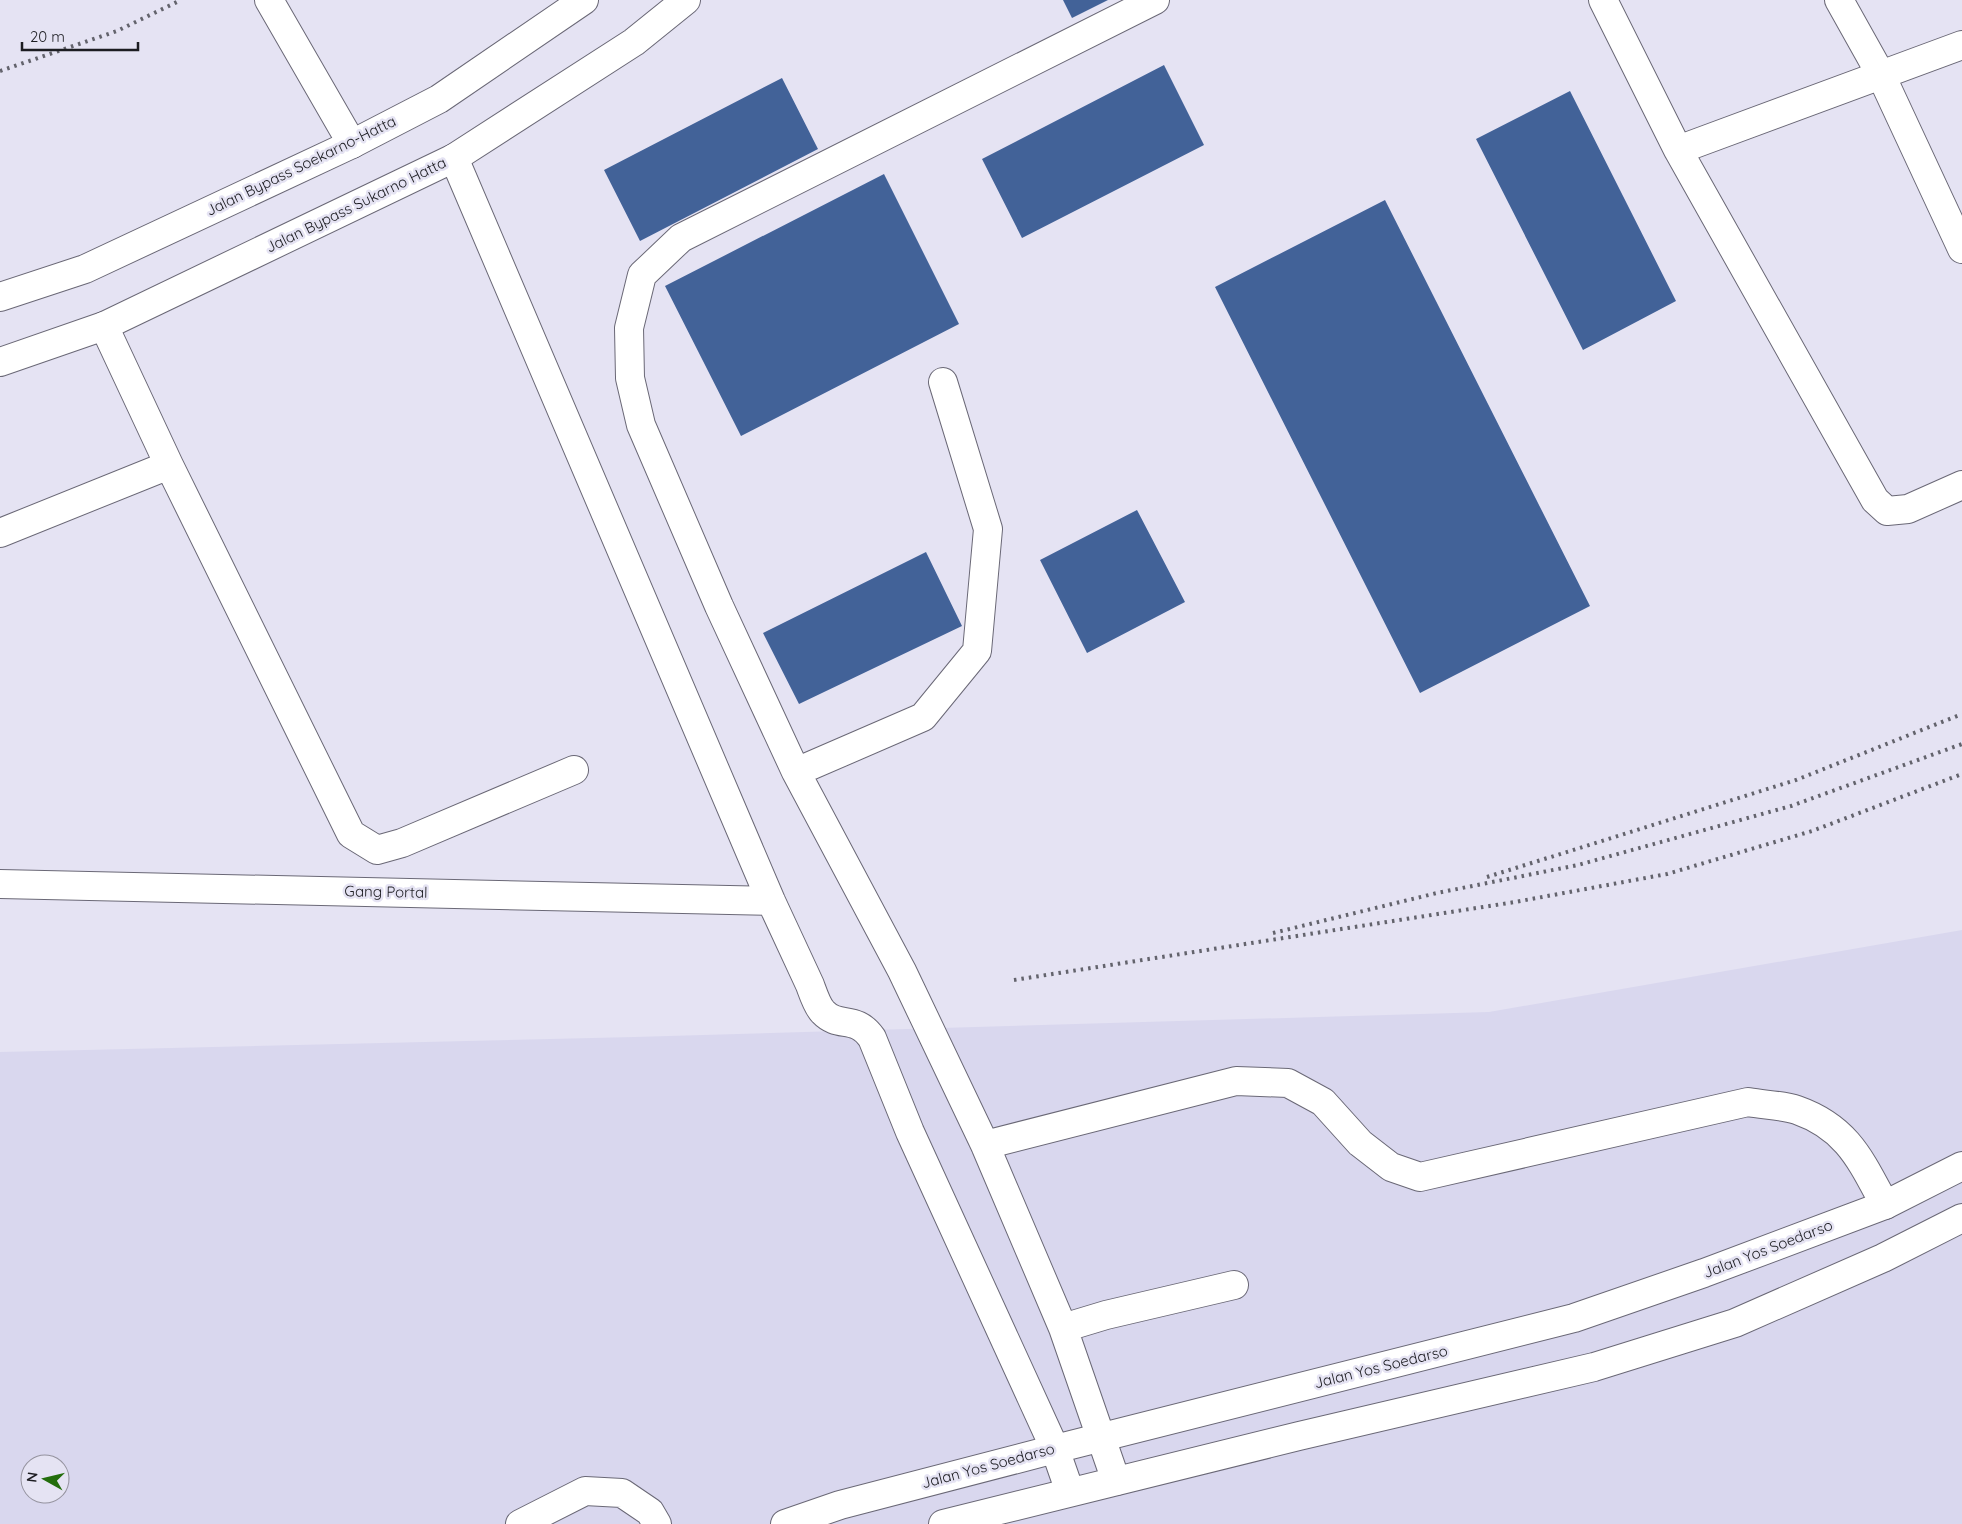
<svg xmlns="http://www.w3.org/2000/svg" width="1962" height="1524" font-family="Quicksand,sans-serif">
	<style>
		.built { fill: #d9d7ee; fill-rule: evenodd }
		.building { fill: #426298 }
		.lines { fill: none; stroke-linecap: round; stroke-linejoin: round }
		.minor-casing { stroke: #6a6876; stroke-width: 30 }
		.highway-casing { stroke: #6a6876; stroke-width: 30 }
		.minor { stroke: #fff; stroke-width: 28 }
		.highway { stroke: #fff; stroke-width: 28 }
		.rail { stroke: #63636c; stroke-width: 4; stroke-dasharray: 2.5 5; stroke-linecap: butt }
		.labels { text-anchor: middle; stroke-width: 5; stroke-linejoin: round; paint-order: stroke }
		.street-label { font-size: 15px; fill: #1c1c21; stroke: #e5e3f3 }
	</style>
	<rect width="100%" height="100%" fill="#e5e3f3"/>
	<path class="built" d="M1962 930V1524H0V1052L634 1037 1489 1012ZM30 1464H60V1494H30Z"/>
	<path class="building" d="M1063 0H1108L1072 18Z
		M1164 65 1204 145 1022 238 982 159Z
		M782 78 818 149 640 241 604 170Z
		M1570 91 1676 301 1583 350 1476 139Z
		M884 174 959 324 741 436 665 286Z
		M1385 200 1590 606 1420 693 1215 287Z
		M1137 510 1185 602 1087 653 1040 560Z
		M926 552 962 626 799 704 763 633Z"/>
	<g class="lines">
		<defs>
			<path id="minor" d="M269 0 352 144
				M1155 0 681 238 642 275 629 328 630 378 641 425 719 606 796 772 902 971 985 1145 1063 1328 1106 1315 1234 1285
				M1603 0 1678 150 1875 500 1887 511 1908 509 1962 485
				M1839 0 1881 75 1962 249
				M1678 150 1962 45
				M454 158 771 901C784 929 797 957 810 985 813 993 817 1006 823 1012 839 1029 855 1014 872 1038L910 1132 1055 1449 1070 1492
				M104 326 169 465 351 834 377 850 402 843 574 770
				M0 533 169 465
				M796 772 923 717 977 651 988 529 943 382
				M0 884 771 901
				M985 1145 1236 1081 1288 1083 1323 1102 1360 1143 1391 1167 1420 1177 1748 1102C1764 1105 1782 1105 1797 1110 1848 1128 1861 1161 1885 1205
				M1063 1328 1116 1481
				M520 1524 585 1491 622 1493 650 1512 657 1524"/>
			<path id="highway" d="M0 297 85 269 352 144 439 99 584 0
				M0 362 104 326 454 158 634 42 686 0
				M785 1524 840 1505 1055 1449 1574 1318 1704 1273 1885 1205 1962 1166
				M943 1524 1299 1436 1594 1367 1735 1323 1883 1258 1962 1218"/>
		</defs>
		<use href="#minor" class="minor-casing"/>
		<use href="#highway" class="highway-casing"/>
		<use href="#minor" class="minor"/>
		<use href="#highway" class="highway"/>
		<path class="rail" d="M0 71 117 31 181 0
			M1487 877 1796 780 1962 714
			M1273 933 1437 893 1578 865 1791 806 1962 744
			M1014 980 1515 902 1667 874 1812 831 1962 774"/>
	</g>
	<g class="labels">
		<g class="street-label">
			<text transform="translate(301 166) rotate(-26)" y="5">Jalan Bypass Soekarno-Hatta</text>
			<text transform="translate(356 205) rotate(-26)" y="5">Jalan Bypass Sukarno Hatta</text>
			<text transform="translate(386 892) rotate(1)" y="5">Gang Portal</text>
			<text transform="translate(1768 1249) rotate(-21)" y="5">Jalan Yos Soedarso</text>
			<text transform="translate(1381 1367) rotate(-14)" y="5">Jalan Yos Soedarso</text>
			<text transform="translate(988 1466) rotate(-15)" y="5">Jalan Yos Soedarso</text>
		</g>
	</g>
	<g transform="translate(45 1479) rotate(278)"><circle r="24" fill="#e5e3f3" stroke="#95939f"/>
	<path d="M0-4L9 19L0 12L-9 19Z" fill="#236d0c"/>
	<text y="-8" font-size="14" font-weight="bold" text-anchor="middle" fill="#1c1c21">N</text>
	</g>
	<path d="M22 42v8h116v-8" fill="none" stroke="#1c1c21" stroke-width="2.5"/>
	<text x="30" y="42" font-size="15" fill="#1c1c21" stroke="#e5e3f3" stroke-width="4" paint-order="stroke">20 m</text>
</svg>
